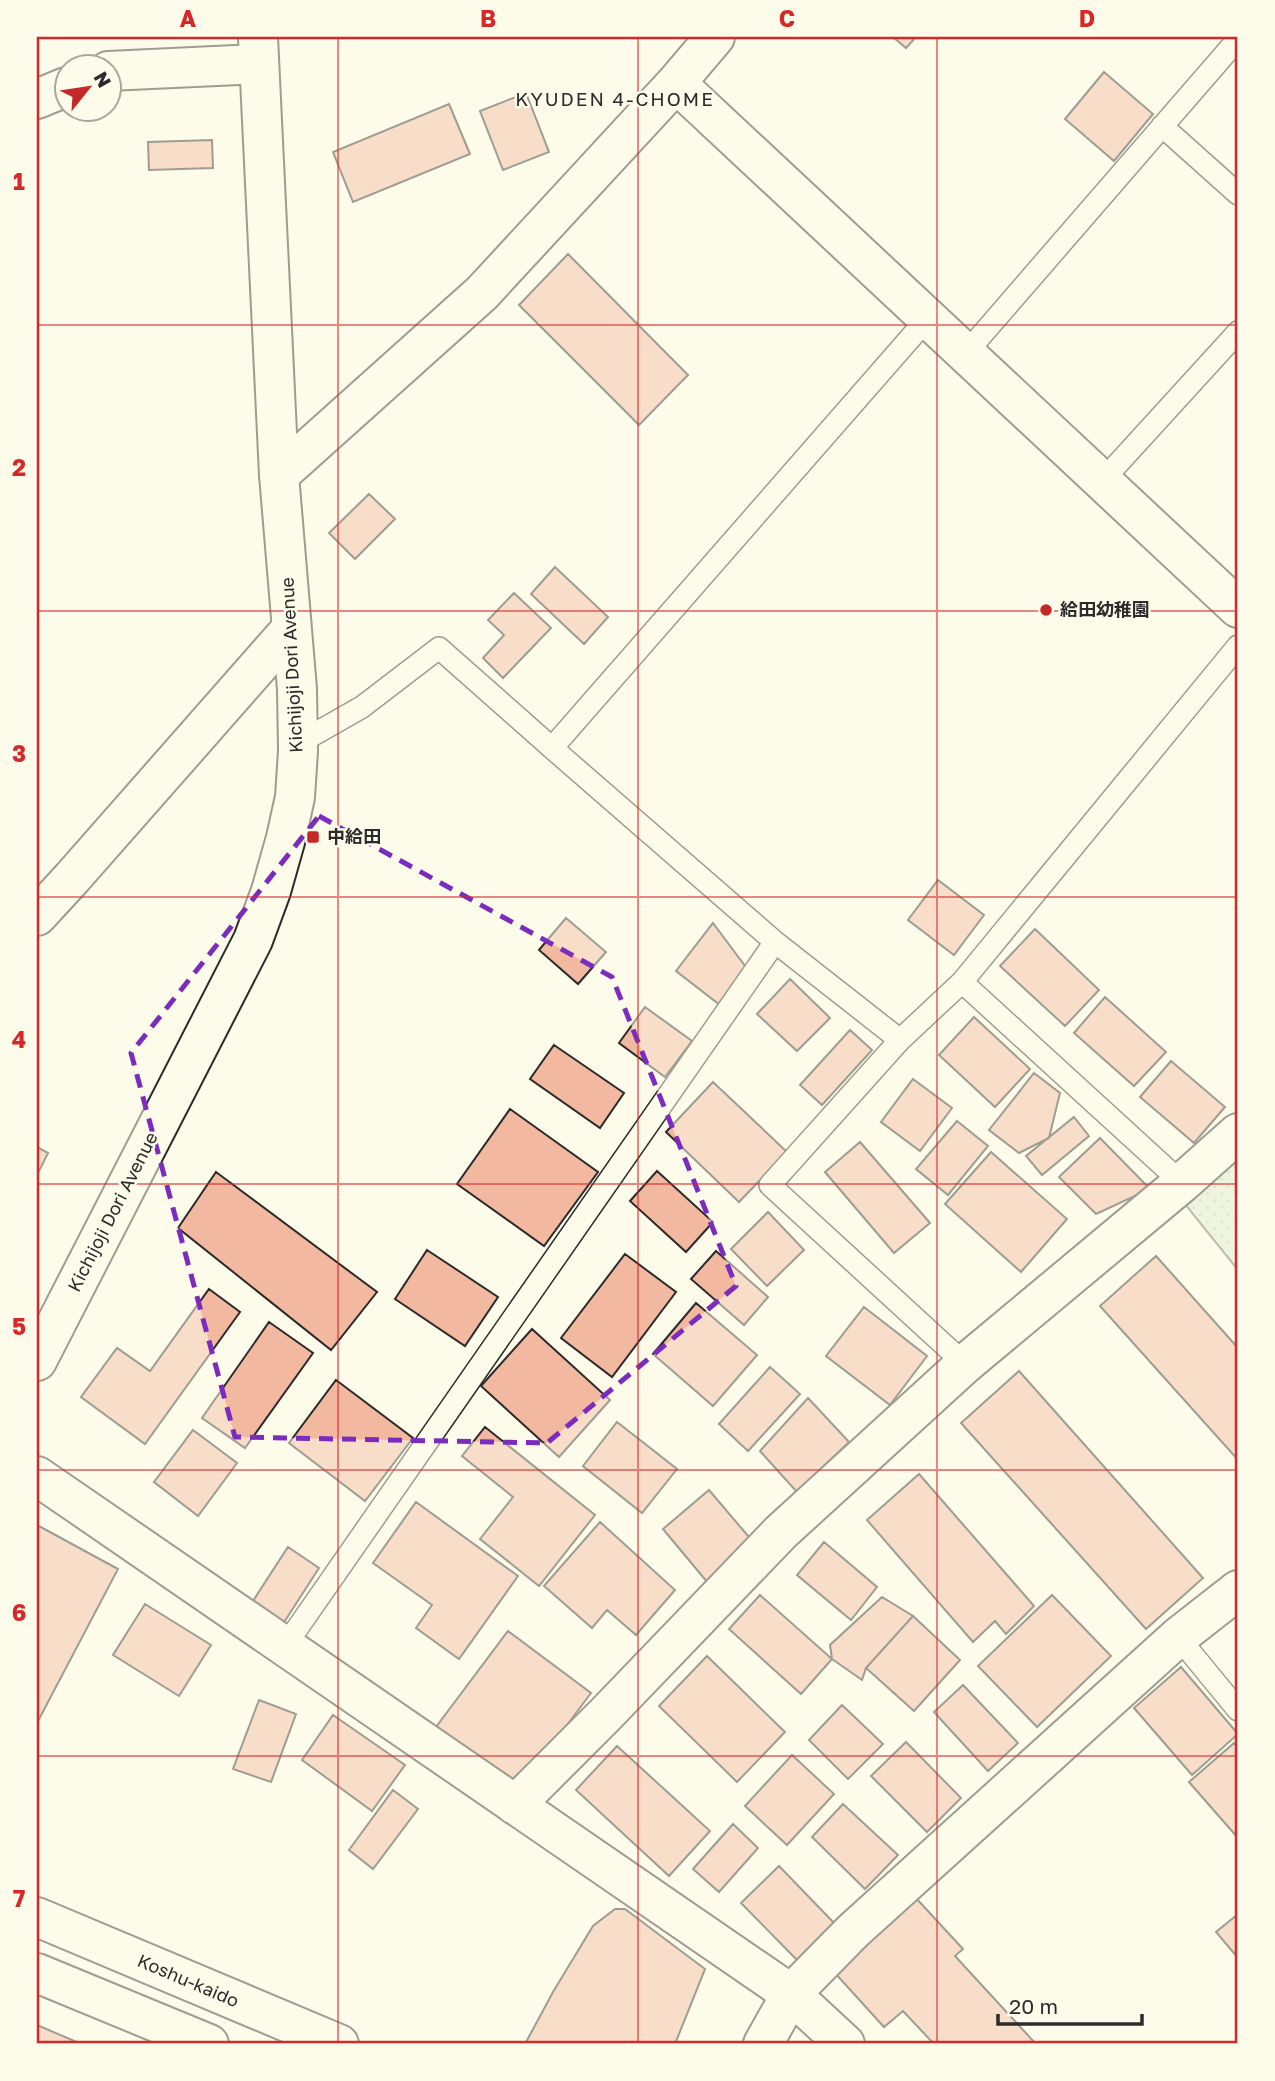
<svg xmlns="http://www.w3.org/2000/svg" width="1275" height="2081" font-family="'Golos Text','Noto Sans JP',sans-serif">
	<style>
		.park { fill: url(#park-dots); stroke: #74746e; stroke-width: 2 }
		.building { fill: #f2b8a0; stroke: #2b2b2b; stroke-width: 2 }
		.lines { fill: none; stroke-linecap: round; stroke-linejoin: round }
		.service-casing { stroke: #2b2b2b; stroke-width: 24 }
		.minor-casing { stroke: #2b2b2b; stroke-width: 42 }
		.secondary-casing { stroke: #2b2b2b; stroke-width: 42 }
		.trunk-casing { stroke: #2b2b2b; stroke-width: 42 }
		.service { stroke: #fdfbea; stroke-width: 21 }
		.minor { stroke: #fdfbea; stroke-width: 38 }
		.secondary { stroke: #fdfbea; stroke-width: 38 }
		.trunk { stroke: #fdfbea; stroke-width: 38 }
		.marked { fill: none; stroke: #7b2cbf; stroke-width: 5; stroke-dasharray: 14 9; stroke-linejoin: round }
		.grid { fill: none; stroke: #d62828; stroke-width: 2; stroke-opacity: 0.55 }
		.poi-dot { fill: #c62828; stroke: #fdfbea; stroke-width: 2.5 }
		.labels { text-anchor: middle; stroke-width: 5; stroke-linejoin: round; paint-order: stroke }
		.poi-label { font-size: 18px; font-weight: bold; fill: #2b2b2b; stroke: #fdfbea; text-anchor: start }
		.street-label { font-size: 18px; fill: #2b2b2b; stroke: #fdfbea }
		.neighbourhood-label { font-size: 19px; letter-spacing: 2px; fill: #2b2b2b; stroke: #fdfbea }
		.neatline { fill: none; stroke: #d62828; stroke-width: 2.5 }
		.grid-label { font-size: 23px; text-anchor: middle; font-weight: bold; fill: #d62828 }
	</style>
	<defs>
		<pattern id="park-dots" width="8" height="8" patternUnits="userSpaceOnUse" patternTransform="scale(1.75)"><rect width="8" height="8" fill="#deebd1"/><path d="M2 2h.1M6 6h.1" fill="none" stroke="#bfcab4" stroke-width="1.8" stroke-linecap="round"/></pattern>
	</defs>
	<rect width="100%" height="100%" fill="#fdfbea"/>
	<path class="park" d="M1238 1157V1270L1185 1204Z"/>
	<path class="building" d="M893 37H916L906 48Z
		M1104 72 1153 114 1114 161 1065 119Z
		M526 93 549 152 503 170 480 111Z
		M449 104 470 154 353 202 333 152Z
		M212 140 213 168 149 170 148 142Z
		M568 254 688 375 639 425 519 305Z
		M369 494 395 519 355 559 329 533Z
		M555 567 608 617 584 644 531 594Z
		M514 593 551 628 503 678 483 658 504 635 488 620Z
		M938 880 984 915 954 955 908 920Z
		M566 918 606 952 578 984 539 950Z
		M713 923 748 970 720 1005 676 971Z
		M1035 929 1099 990 1065 1026 1000 966Z
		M790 979 830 1018 797 1051 757 1014Z
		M1105 997 1166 1052 1134 1086 1074 1033Z
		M645 1007 692 1041 665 1077 619 1043Z
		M974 1017 1030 1069 995 1107 939 1055Z
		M850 1030 872 1050 822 1105 800 1085Z
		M554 1045 624 1093 600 1128 530 1079Z
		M1171 1061 1225 1107 1194 1143 1140 1097Z
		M1034 1073 1060 1093 1049 1138 1019 1153 989 1130Z
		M913 1079 952 1108 920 1151 881 1122Z
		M713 1082 787 1152 739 1202 666 1132Z
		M510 1109 598 1172 544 1246 457 1184Z
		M1074 1117 1089 1136 1042 1175 1026 1156Z
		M957 1121 988 1146 948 1195 916 1169Z
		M1100 1138 1150 1189 1096 1214 1059 1177Z
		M860 1142 930 1223 894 1253 825 1172Z
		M37 1147 48 1153 37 1175Z
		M991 1152 1067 1219 1021 1272 945 1204Z
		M657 1171 713 1222 686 1252 630 1201Z
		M216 1172 377 1292 331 1350 178 1228Z
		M768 1212 804 1250 767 1286 731 1249Z
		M427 1250 498 1297 465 1346 395 1299Z
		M716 1251 768 1297 744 1325 691 1279Z
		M625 1254 676 1292 612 1377 561 1338Z
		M1156 1256 1238 1348V1460L1100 1306Z
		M209 1289 240 1312 145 1444 81 1397 117 1348 150 1371Z
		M696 1303 757 1355 713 1406 653 1354Z
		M864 1307 927 1356 890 1405 826 1356Z
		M269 1322 313 1353 245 1448 202 1418Z
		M532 1329 610 1400 559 1457 481 1386Z
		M770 1367 800 1394 748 1451 719 1424Z
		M1019 1371 1203 1578 1146 1629 961 1423Z
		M336 1380 413 1438 365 1501 289 1443Z
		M808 1398 849 1442 797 1492 760 1451Z
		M617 1422 677 1469 642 1513 583 1466Z
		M485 1427 595 1515 539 1586 480 1539 513 1497 462 1456Z
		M193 1430 237 1463 198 1516 154 1482Z
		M919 1474 1034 1606 1006 1634 995 1621 973 1642 867 1520Z
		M709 1490 754 1543 708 1583 663 1529Z
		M416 1502 518 1576 459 1659 416 1628 432 1605 373 1563Z
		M600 1522 675 1590 636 1635 607 1610 592 1628 544 1586Z
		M37 1525 118 1569 37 1723Z
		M824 1542 877 1587 851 1620 797 1575Z
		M288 1547 319 1568 281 1627 249 1607Z
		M760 1595 832 1659 801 1694 729 1629Z
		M1052 1595 1111 1656 1037 1727 978 1666Z
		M882 1597 913 1616 866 1668 862 1680 832 1659 830 1645Z
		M145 1604 211 1645 179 1696 113 1655Z
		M913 1616 960 1660 914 1711 866 1668Z
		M508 1631 591 1693 516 1793 433 1731Z
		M707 1656 785 1732 737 1782 659 1706Z
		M1181 1667 1238 1734 1192 1775 1134 1708Z
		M963 1685 1018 1743 988 1771 934 1712Z
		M259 1700 296 1714 271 1782 233 1769Z
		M842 1705 883 1744 848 1779 809 1740Z
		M333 1715 405 1765 372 1811 302 1760Z
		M906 1742 961 1798 927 1832 871 1776Z
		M1234 1743 1238 1748V1838L1189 1782Z
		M617 1746 710 1831 669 1876 576 1790Z
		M792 1755 834 1794 787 1845 745 1806Z
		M393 1790 418 1809 373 1869 349 1850Z
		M843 1804 898 1855 865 1889 812 1837Z
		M733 1824 758 1848 719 1892 693 1869Z
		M779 1866 836 1925 798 1961 741 1903Z
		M915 1897 963 1949 955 1956 1036 2044H934L903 2011 884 2027 834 1972Z
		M615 1909H625L705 1969 675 2044H525L553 1992 593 1926Z
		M1238 1914V1958L1216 1932Z
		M37 2025 79 2043V2044H37Z"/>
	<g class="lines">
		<defs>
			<path id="service" d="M1162 126 1238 194
				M966 353 1238 39
				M1103 480 1238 332
				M297 744 362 707 439 648 552 748
				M962 982 1182 1183
				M900 1040 775 942 552 748 927 319
				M965 1364 770 1185 900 1040 962 982 1238 646
				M1178 1637 1238 1710
				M285 1646 775 942"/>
			<path id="minor" d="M108 71 259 64
				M676 83 1238 608
				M37 99 66 87
				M279 475 482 293 676 83 715 37
				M37 916 72 878 291 629
				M37 1476 791 1994 845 2044
				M515 1805 606 1714 781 1532 965 1364 1182 1183 1238 1133
				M763 2044 791 1994 853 1931 1178 1637 1238 1590"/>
			<path id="secondary" d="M37 1361 253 940 271 891 286 838 295 797 298 751 297 689 279 475 258 37"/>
			<path id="trunk" d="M37 1917 339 2044
				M37 1973 209 2044"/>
		</defs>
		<use href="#service" class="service-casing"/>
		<use href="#minor" class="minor-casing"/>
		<use href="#secondary" class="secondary-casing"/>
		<use href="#trunk" class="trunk-casing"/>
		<use href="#service" class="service"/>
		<use href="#minor" class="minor"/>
		<use href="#secondary" class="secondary"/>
		<use href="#trunk" class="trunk"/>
	</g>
	<path d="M0 0H1275V2081H0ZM319 816 612 977 736 1286 547 1443 235 1437 131 1053Z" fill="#fdfbea" fill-opacity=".55" fill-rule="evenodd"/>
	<path class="marked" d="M319 816 612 977 736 1286 547 1443 235 1437 131 1053Z"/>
	<path class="grid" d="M338 37V2044M638 37V2044M937 37V2044M37 325H1238M37 611H1238M37 897H1238M37 1184H1238M37 1470H1238M37 1756H1238"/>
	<g class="poi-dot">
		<circle cx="1046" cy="610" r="7"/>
		<rect x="306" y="830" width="14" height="14" rx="3.5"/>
	</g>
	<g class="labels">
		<g class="poi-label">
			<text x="1060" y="616">給田幼稚園</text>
			<text x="327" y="843">中給田</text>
		</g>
		<g class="street-label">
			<text transform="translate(292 665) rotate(-93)" y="6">Kichijoji Dori Avenue</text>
			<text transform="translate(113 1212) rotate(-63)" y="6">Kichijoji Dori Avenue</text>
			<text transform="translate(188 1981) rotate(23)" y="6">Koshu-kaido</text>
		</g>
		<g class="neighbourhood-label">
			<text x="615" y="106">KYUDEN 4-CHOME</text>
		</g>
	</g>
	<rect width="1275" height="2081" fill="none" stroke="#fdfbea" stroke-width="77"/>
	<g transform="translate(88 88) rotate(60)"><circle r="33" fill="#fdfbea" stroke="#a9a89e" stroke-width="2"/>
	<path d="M0-5L12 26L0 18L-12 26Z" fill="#c62828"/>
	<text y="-10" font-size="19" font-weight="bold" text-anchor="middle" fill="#2b2b2b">N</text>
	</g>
	<path d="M998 2014v10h144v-10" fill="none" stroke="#2b2b2b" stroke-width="3.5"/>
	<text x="1009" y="2014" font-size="21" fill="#2b2b2b" stroke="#fdfbea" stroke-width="5" paint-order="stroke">20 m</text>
	<rect x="38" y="38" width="1198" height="2004" class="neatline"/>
	<g class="grid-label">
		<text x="188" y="27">A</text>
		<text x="488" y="27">B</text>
		<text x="787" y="27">C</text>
		<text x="1087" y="27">D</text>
		<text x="19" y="190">1</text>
		<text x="19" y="476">2</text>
		<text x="19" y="762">3</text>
		<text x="19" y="1048">4</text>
		<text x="19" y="1335">5</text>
		<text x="19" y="1621">6</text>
		<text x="19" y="1907">7</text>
	</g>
</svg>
